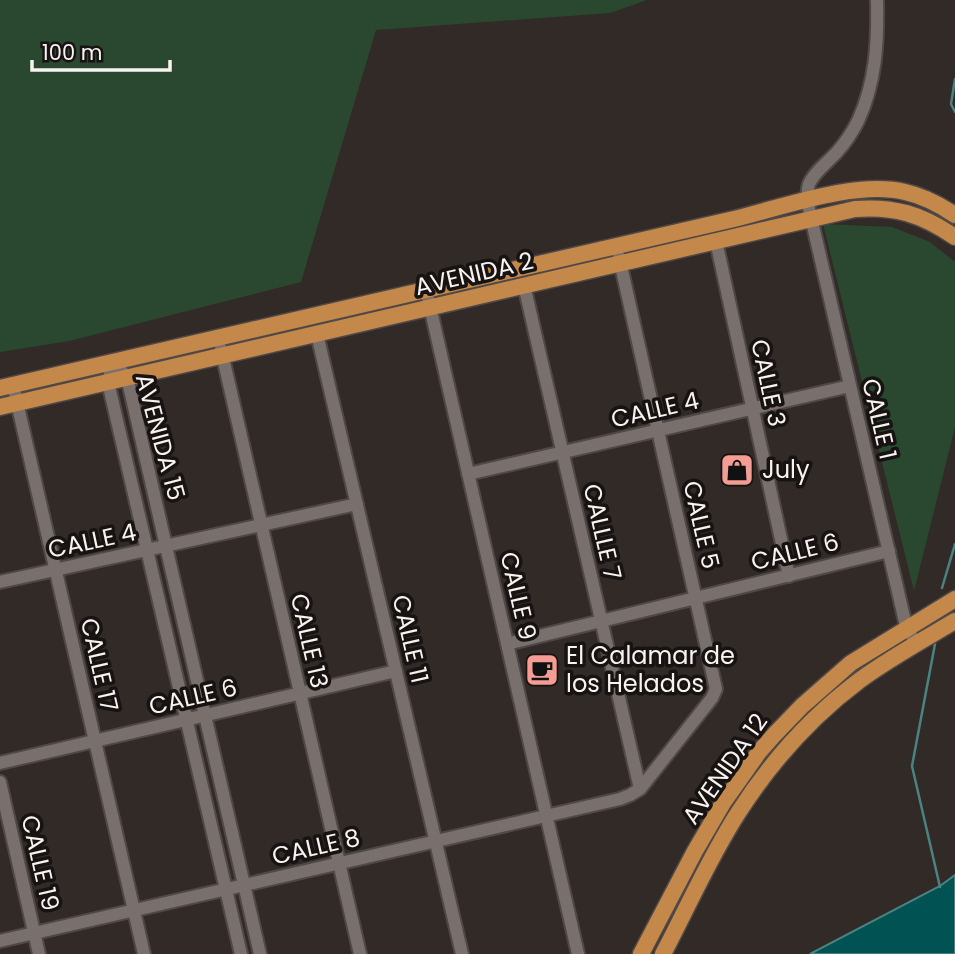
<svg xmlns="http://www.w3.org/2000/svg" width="955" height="954" font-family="Poppins,sans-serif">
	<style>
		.green { fill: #2a4830 }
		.water { fill: #015253; stroke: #4b8282; stroke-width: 2 }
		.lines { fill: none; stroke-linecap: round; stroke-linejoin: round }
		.stream { stroke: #4b8282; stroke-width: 2.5 }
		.minor-casing { stroke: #4f4846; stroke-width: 16 }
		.major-casing { stroke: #4f4846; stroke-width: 19 }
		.minor { stroke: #79706d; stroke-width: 12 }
		.major { stroke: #c3884a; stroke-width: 16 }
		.labels { text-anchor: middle; stroke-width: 7; stroke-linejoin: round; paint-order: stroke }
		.street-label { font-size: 24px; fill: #f8f3f1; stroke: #171312 }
		.poi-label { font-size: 24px; fill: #f8f3f1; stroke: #171312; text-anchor: start }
	</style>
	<rect width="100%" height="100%" fill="#312a27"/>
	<path class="green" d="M0 0H647L610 13 376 30 301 282 69 341 0 352Z
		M823 224 892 227 930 242 955 262V427L914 591Z"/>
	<path class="water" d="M955 875V954H810L940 886Z"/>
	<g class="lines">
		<path class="stream" d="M955 79 951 104 955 112
			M942 588 955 544
			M935 644 912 766 940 887"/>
		<defs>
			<path id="minor" d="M877 0C878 42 876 82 858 121 853 131 845 143 837 152 828 162 814 172 809 184 807 190 808 195 807 200L906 626 911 635
				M716 241 789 576
				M524 285 640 789
				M426 289 578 954
				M317 334 462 954
				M221 349 360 954
				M113 362 127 377 260 954
				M113 362 108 382 241 954
				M13 385 144 954
				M468 474 850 386
				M0 582 357 504
				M507 644 889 551
				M0 763 396 671
				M0 782 39 954
				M0 941 620 799 630 795 640 789 712 698 716 689 619 257"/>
			<path id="major" d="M0 388 734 219C783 207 856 180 905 192 923 196 940 205 955 215
				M0 407 855 209C895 206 921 214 955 237
				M641 954 695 851 723 803 759 752 774 735 802 706 851 663 955 599
				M663 954C688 907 709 858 738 813 770 763 812 716 860 680 890 658 923 640 955 621"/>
		</defs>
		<use href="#minor" class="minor-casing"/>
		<use href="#major" class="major-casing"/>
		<use href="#minor" class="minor"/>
		<use href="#major" class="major"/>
	</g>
	<defs>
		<symbol id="shop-square" viewBox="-11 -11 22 22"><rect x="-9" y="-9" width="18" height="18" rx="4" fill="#f59c94" stroke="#171312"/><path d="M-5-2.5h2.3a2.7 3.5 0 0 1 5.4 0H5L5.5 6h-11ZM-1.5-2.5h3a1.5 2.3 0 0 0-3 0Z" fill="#111"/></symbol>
		<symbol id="cafe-square" viewBox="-11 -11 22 22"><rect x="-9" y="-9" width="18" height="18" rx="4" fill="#f59c94" stroke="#171312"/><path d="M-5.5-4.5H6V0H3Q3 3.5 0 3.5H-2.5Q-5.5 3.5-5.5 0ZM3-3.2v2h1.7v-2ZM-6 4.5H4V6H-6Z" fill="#111"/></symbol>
	</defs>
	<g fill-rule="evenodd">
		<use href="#shop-square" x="718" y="451" width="38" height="38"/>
		<use href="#cafe-square" x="523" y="651" width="38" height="38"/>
	</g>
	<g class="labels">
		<g class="street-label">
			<text transform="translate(474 274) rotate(-13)" y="8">AVENIDA 2</text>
			<text transform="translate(768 383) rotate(78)" y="8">CALLE 3</text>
			<text transform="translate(655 410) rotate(-13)" y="8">CALLE 4</text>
			<text transform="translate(879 419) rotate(77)" y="8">CALLE 1</text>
			<text transform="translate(160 437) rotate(75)" y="8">AVENIDA 15</text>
			<text transform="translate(701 525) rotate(77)" y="8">CALLE 5</text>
			<text transform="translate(602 532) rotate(77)" y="8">CALLLE 7</text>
			<text transform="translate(92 541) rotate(-12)" y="8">CALLE 4</text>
			<text transform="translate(795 552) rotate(-14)" y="8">CALLE 6</text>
			<text transform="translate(518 596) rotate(77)" y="8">CALLE 9</text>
			<text transform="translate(410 639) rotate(77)" y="8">CALLE 11</text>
			<text transform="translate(309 641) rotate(77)" y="8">CALLE 13</text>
			<text transform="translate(99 665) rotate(77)" y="8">CALLE 17</text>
			<text transform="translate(193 697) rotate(-13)" y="8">CALLE 6</text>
			<text transform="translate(725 769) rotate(-55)" y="8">AVENIDA 12</text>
			<text transform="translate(316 847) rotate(-13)" y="8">CALLE 8</text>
			<text transform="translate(40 863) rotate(77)" y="8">CALLE 19</text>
		</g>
		<g class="poi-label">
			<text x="762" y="478">July</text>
			<text x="566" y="664">El Calamar de<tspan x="566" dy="28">los Helados</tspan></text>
		</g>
	</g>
	<path d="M32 60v10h138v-10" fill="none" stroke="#f8f3f1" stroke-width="3.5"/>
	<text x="42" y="60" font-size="21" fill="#f8f3f1" stroke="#171312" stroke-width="5" paint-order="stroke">100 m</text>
</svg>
